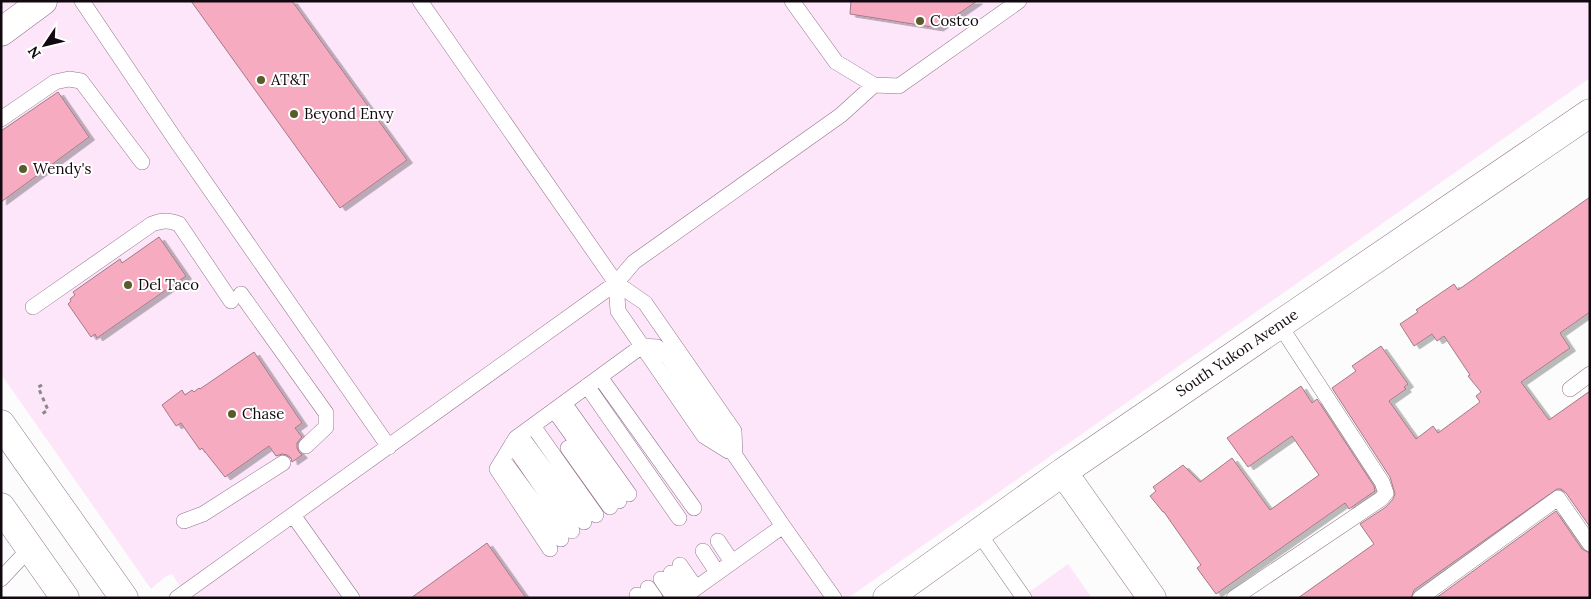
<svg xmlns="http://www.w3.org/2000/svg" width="1591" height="599" font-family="Lora,serif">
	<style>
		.built { fill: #fee6fa }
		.building { fill: #f7abc1; stroke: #a17a85; filter: url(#shadow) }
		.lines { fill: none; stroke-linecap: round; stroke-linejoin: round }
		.lane-casing { stroke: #91748c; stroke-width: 16 }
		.street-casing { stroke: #91748c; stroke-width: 29 }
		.primary-casing { stroke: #91748c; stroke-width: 29 }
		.path { stroke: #8c878b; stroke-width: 3; stroke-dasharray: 4 4; stroke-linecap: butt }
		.lane { stroke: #fff; stroke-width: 15 }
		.street { stroke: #fff; stroke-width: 28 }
		.primary { stroke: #fff; stroke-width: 28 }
		.poi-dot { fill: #575c2a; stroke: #fff; stroke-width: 2 }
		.labels { text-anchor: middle; stroke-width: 4; stroke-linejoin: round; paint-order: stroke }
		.poi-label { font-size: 15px; fill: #120810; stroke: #fff; text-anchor: start }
		.street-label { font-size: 15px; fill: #120810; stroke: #fff }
	</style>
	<defs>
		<filter id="shadow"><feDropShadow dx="5.5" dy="3" stdDeviation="0" flood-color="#0004"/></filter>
	</defs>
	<rect width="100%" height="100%" fill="#fcfcfc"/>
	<path class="built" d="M1 1H1590V78L848 598H187L172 574 165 577 151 589 1 374Z
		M1068 564 1092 598H1021Z"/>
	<path class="building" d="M191 1H292L407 160 340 208Z
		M851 1H977L938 28 850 14Z
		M58 92 89 137 1 202V131Z
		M1590 197V312L1560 333 1570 348 1521 382 1549 420 1590 391V527L1566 493 1561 489H1557L1414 590 1411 598H1298L1374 544 1360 524 1386 507 1393 499 1395 494 1390 477 1332 388 1356 371 1352 366 1381 346 1408 384 1404 387 1406 389 1389 401 1416 439 1433 426 1438 433 1480 402 1476 396 1481 392 1468 376 1470 375 1444 336 1437 341 1432 334 1414 346 1400 324 1418 312 1416 310 1454 284 1458 290Z
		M159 237 186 276 97 338 95 334 91 337 68 304 71 301 70 299 75 295 73 292 120 259 122 263Z
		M254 352 302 423 295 428 302 437 297 443V448L299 452 302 455 292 462 291 458 287 455 282 454 276 456 269 446 225 477 202 448 200 450 181 423 176 426 162 405 182 390 185 395 192 390 194 392 199 388 200 389Z
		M1301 386 1312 403 1317 399 1374 486 1375 491 1349 509 1345 503 1216 594 1197 568 1201 565 1164 512H1163L1150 496 1156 491 1153 487 1183 465 1200 482 1232 458 1270 510 1319 475 1292 436 1248 467 1227 438Z
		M1556 511 1582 549 1590 553V598H1436Z
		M487 543 526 598H411Z"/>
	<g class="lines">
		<defs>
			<path id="lane" d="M82 1 175 139 389 447
				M420 1 616 283 645 303 734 431 735 456
				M792 1 836 62 874 85 899 86 1019 1
				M1 119 55 82 69 79 81 81 142 162
				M616 283 618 311 704 436 728 451
				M241 294 326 413V427L306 446
				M33 307 152 224C163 220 169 220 179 224L231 301
				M600 377 694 508
				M587 386 679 518
				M1570 389 1590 374
				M564 403 629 494
				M554 410 619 501
				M533 426 596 515
				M520 435 584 522
				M512 444 572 531
				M568 448 610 507
				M503 460 561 539
				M293 515 352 598
				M184 521 203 514 283 463
				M978 532 1024 598
				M718 541 732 562
				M550 549 497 469 516 438 642 346 657 347 668 357 783 526 834 598
				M703 551 717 572
				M680 565 696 588
				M671 573 686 595
				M1 579 30 548
				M661 579 674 598
				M648 588 655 598
				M637 595 639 598
				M177 598 616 283 634 262 841 115 874 85
				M682 598 783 526
				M1234 598 1381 499 1386 493 1382 482 1279 324
				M1420 598 1558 498 1590 544"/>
			<path id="street" d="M1 32 43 1
				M1063 472 1152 598
				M887 598 1063 472 1590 113"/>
			<path id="primary" d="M1 424 124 598
				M1 507 65 598"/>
		</defs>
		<use href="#lane" class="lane-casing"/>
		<use href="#street" class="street-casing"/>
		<use href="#primary" class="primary-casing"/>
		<path class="path" d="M42 385 38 387 48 410 42 414"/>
		<use href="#lane" class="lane"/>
		<use href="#street" class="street"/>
		<use href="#primary" class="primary"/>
	</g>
	<g class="poi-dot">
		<circle cx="920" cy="21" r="5"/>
		<circle cx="261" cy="80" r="5"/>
		<circle cx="294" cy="114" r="5"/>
		<circle cx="23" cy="169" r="5"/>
		<circle cx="128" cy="285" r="5"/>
		<circle cx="232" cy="414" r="5"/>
	</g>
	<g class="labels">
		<g class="poi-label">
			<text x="930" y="26">Costco</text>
			<text x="271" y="85">AT&amp;T</text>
			<text x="304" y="119">Beyond Envy</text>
			<text x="33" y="174">Wendy's</text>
			<text x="138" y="290">Del Taco</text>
			<text x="242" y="419">Chase</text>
		</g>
		<g class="street-label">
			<text transform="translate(1237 353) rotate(-34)" y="5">South Yukon Avenue</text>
		</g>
	</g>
	<rect width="1591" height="599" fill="none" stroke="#120810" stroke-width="5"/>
	<g transform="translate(45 45) rotate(235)" stroke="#ffffff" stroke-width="4" paint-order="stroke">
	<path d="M0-4L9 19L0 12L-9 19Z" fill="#120810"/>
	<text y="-8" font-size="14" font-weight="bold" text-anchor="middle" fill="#120810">N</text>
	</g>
</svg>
